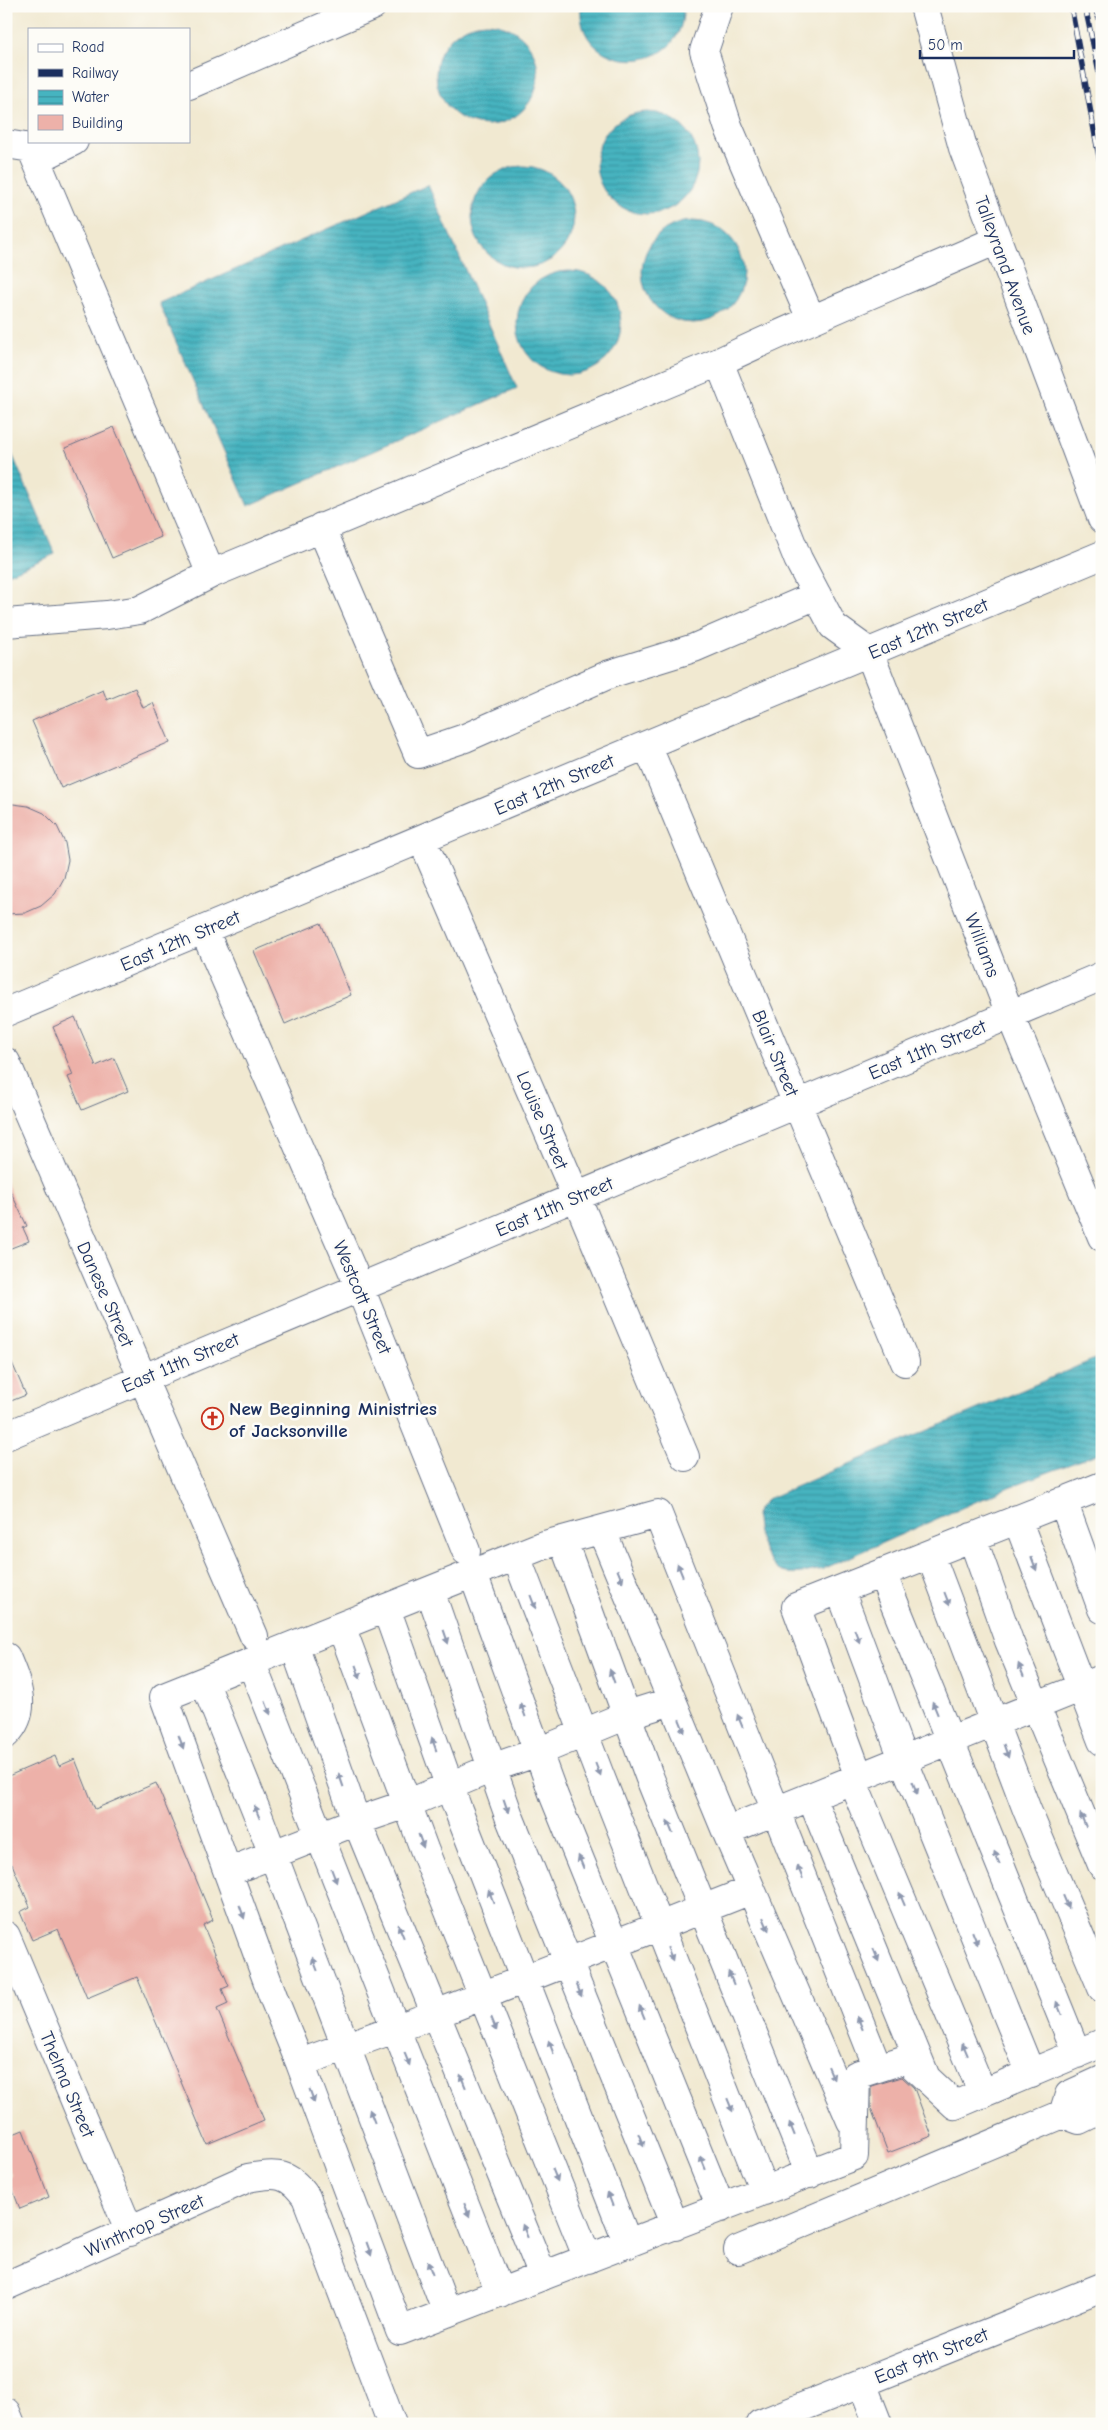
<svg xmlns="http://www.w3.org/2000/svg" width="1108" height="2430" font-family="'Comic Neue',sans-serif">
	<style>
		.water { fill: url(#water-rules); stroke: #30728f }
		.building { fill: #edb1a9 }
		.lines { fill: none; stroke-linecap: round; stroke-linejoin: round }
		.minor-casing { stroke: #667086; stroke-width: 30 }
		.minor { stroke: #fff; stroke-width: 28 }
		.rail-casing { stroke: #1b2f5e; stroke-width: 5.5 }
		.rail { stroke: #fdfcf7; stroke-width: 4; stroke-dasharray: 11; stroke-linecap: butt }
		.oneway { fill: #8d97ae }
		.labels { text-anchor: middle; stroke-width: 5; stroke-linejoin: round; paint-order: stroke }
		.street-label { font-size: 19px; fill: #1b2f5e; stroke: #fdfcf7 }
		.poi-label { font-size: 19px; font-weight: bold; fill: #1b2f5e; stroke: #fdfcf7; text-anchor: start }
	</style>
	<defs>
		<pattern id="water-rules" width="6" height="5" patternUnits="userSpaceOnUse" patternTransform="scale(1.25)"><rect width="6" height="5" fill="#46b4c0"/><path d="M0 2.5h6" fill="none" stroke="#3a939f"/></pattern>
	</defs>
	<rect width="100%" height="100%" fill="#fdfcf7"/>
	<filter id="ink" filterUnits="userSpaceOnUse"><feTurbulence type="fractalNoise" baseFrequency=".02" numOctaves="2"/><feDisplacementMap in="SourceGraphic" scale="10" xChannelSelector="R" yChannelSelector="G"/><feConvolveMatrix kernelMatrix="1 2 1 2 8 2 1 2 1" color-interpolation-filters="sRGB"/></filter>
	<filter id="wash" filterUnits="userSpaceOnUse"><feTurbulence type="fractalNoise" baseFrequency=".0096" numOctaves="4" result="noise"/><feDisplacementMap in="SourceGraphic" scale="20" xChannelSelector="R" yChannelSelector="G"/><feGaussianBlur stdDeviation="1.12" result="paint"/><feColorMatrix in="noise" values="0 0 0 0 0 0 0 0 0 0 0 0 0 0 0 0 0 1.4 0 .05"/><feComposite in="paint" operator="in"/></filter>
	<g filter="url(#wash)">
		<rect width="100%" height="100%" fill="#f1e9d1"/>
		<path class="water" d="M581 6H683C687 79 575 76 581 6Z
			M436 74a51 51 0 1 1 102 0a51 51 0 1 1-102 0Z
			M596 163a51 51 0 1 1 102 0a51 51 0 1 1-102 0Z
			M472 217a51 51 0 1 1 102 0a51 51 0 1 1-102 0Z
			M428 185 517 388 248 506 159 303Z
			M642 272a51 51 0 1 1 102 0a51 51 0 1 1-102 0Z
			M517 323a52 52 0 1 1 104 0a52 52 0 1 1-104 0Z
			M6 440 55 554 6 575Z
			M1102 1356V1452L1009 1487 823 1569C810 1571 793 1577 780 1571 767 1565 752 1525 757 1511 759 1507 764 1502 767 1499Z"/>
		<g id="blocks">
			<path class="building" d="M114 427 161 537 112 558 65 448Z
				M135 688 143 708 153 703 170 742 61 788 32 721 103 690 107 700Z
				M6 803 28 806 44 813 57 826 65 843 68 860 64 878 55 894 41 906 25 913 6 914Z
				M321 923 351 995 285 1024 254 951Z
				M75 1017 96 1066 114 1058 128 1091 82 1110 68 1077 73 1075 53 1027Z
				M6 1182 27 1226 23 1228 29 1241 6 1250Z
				M6 1349 26 1395 6 1403Z
				M55 1756 59 1766 75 1759 95 1809 156 1783 213 1920 203 1925 229 1986 222 1989 228 2004 217 2009 264 2120 207 2144 137 1977 87 1998 58 1929 32 1940 20 1912 30 1907 12 1864 6 1867V1777Z
				M902 2077 914 2088 932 2136 888 2153 871 2108V2086Z
				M23 2130 49 2197 20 2209 8 2178 12 2176 6 2162V2137Z"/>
		</g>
	</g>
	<g filter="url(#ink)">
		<use href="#blocks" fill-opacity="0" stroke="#667086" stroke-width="1"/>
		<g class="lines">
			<defs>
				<path id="minor" d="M719 6 704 51 728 126 811 319
					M924 6 963 148 1102 519
					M189 85 372 6
					M6 144 31 148 211 574 719 362C811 318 904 281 997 240
					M36 160 74 141
					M719 362 798 559 833 626 869 652 1010 1014 1102 1237
					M321 527 418 754 465 738 610 674 694 648 817 595
					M6 623 107 615 140 610 211 574
					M647 745 905 1362
					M422 839 576 1196 685 1457
					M204 930 360 1288 466 1551
					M6 1012 1102 555
					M6 1062 254 1636
					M6 1436 1102 976
					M1063 1501 1102 1609
					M1017 1519 1102 1741
					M602 1531 726 1831 851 2121
					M972 1537 1009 1641 1102 1865
					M563 1541 649 1776 810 2174
					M930 1554 1027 1810 1102 1988
					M516 1556 599 1773 764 2191
					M882 1573 1077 2054
					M473 1574 554 1796 721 2208
					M840 1590 903 1759 1031 2074
					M430 1591 509 1816 675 2226
					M386 1608 457 1807 628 2244
					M341 1626 424 1849 588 2259
					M294 1645 353 1812 543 2276
					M6 1657C17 1683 29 1711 6 1734
					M251 1662 500 2293
					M204 1681 258 1815 447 2313
					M859 1777 796 1607 1102 1486
					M852 1780 983 2094
					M811 1797 925 2075
					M726 1831 1102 1679
					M228 1872 357 1821 407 1804 492 1768 538 1752 627 1715 672 1701
					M6 1936 130 2232
					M300 2063 436 2014 751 1890
					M878 2068 658 1514 541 1546 164 1697 274 1999 300 2063 400 2331 854 2156 856 2075 906 2059 955 2105 1102 2043
					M1102 2080 1069 2095 1063 2114 1079 2120 1102 2109
					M738 2250 1063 2114
					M6 2286 248 2178C277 2172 289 2173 306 2197L392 2424
					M862 2383 878 2424
					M6 2412 11 2424
					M760 2424 1102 2287"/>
			</defs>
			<use href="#minor" class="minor-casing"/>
			<use href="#minor" class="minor"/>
			<defs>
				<path id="rail" d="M1071 6 1102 173
					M1085 6 1102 87
					M1094 6 1102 26"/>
			</defs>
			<use href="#rail" class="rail-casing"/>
			<use href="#rail" class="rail"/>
		</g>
		<defs><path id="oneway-solid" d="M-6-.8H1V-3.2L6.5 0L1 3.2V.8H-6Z" transform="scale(1.25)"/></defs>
		<g class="oneway">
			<use href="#oneway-solid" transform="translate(1034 1564) rotate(69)"/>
			<use href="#oneway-solid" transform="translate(680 1570) rotate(-112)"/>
			<use href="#oneway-solid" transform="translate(620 1576) rotate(68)"/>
			<use href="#oneway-solid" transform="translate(947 1599) rotate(69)"/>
			<use href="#oneway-solid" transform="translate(533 1602) rotate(69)"/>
			<use href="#oneway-solid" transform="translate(857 1636) rotate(69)"/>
			<use href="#oneway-solid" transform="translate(446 1637) rotate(71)"/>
			<use href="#oneway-solid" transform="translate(1021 1670) rotate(-112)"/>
			<use href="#oneway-solid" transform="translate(358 1672) rotate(70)"/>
			<use href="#oneway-solid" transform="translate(612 1676) rotate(-110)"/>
			<use href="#oneway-solid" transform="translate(268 1708) rotate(69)"/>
			<use href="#oneway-solid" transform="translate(935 1708) rotate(-112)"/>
			<use href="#oneway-solid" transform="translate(523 1710) rotate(-110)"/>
			<use href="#oneway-solid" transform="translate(740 1721) rotate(-112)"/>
			<use href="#oneway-solid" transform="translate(682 1726) rotate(68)"/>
			<use href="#oneway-solid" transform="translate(181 1742) rotate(70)"/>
			<use href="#oneway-solid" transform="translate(434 1744) rotate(-109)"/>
			<use href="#oneway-solid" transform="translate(1006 1751) rotate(70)"/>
			<use href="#oneway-solid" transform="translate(598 1770) rotate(69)"/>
			<use href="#oneway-solid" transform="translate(341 1780) rotate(-109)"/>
			<use href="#oneway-solid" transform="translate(915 1788) rotate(68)"/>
			<use href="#oneway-solid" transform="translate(506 1806) rotate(71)"/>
			<use href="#oneway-solid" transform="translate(257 1812) rotate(-112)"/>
			<use href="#oneway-solid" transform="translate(1083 1820) rotate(-113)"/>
			<use href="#oneway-solid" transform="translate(670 1827) rotate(-112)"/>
			<use href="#oneway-solid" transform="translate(421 1841) rotate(70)"/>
			<use href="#oneway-solid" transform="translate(997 1858) rotate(-112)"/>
			<use href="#oneway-solid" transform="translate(581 1862) rotate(-112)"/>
			<use href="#oneway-solid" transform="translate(800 1872) rotate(-112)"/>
			<use href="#oneway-solid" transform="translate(334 1876) rotate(69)"/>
			<use href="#oneway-solid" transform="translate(491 1896) rotate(-111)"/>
			<use href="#oneway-solid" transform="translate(902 1899) rotate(-113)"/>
			<use href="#oneway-solid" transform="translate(1066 1902) rotate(67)"/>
			<use href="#oneway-solid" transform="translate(242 1912) rotate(70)"/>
			<use href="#oneway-solid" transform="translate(766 1924) rotate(67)"/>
			<use href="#oneway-solid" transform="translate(401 1931) rotate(-112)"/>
			<use href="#oneway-solid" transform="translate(975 1938) rotate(68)"/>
			<use href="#oneway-solid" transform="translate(670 1954) rotate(68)"/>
			<use href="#oneway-solid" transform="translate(876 1955) rotate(68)"/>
			<use href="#oneway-solid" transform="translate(315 1964) rotate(-111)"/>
			<use href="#oneway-solid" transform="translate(731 1978) rotate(-112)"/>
			<use href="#oneway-solid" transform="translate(579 1990) rotate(68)"/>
			<use href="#oneway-solid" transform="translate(1059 2008) rotate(-112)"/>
			<use href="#oneway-solid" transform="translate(642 2012) rotate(-112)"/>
			<use href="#oneway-solid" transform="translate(860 2023) rotate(-112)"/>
			<use href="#oneway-solid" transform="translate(494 2024) rotate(68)"/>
			<use href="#oneway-solid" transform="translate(551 2047) rotate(-111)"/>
			<use href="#oneway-solid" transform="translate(965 2049) rotate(-113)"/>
			<use href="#oneway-solid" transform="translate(407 2059) rotate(68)"/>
			<use href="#oneway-solid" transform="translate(831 2073) rotate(67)"/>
			<use href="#oneway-solid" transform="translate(463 2081) rotate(-112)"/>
			<use href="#oneway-solid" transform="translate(312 2096) rotate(70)"/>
			<use href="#oneway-solid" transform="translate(730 2105) rotate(68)"/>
			<use href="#oneway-solid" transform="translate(372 2116) rotate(-111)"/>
			<use href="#oneway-solid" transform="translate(792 2129) rotate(-112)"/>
			<use href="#oneway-solid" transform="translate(641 2140) rotate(68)"/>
			<use href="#oneway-solid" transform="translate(703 2163) rotate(-112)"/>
			<use href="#oneway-solid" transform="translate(555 2175) rotate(68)"/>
			<use href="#oneway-solid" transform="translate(610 2199) rotate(-111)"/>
			<use href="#oneway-solid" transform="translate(467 2210) rotate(68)"/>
			<use href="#oneway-solid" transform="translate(525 2231) rotate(-112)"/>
			<use href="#oneway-solid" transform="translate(369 2249) rotate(70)"/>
			<use href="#oneway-solid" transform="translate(430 2268) rotate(-111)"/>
		</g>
	</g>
	<defs>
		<symbol id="church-ring" viewBox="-11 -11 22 22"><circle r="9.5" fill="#fdfcf7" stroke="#c8321e" stroke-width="1.5"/><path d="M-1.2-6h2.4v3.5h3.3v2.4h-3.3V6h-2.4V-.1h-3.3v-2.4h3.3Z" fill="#c8321e"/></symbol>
	</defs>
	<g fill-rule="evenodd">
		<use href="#church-ring" x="200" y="1406" width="25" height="25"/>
	</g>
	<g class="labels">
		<g class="street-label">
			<text transform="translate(1006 265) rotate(70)" y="7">Talleyrand Avenue</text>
			<text transform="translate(928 628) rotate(-23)" y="7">East 12th Street</text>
			<text transform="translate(554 784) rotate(-23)" y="7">East 12th Street</text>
			<text transform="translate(180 940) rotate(-23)" y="7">East 12th Street</text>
			<text transform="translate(983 945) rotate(69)" y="7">Williams</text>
			<text transform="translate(927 1049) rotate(-23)" y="7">East 11th Street</text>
			<text transform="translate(776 1053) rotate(67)" y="7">Blair Street</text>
			<text transform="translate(543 1120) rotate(67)" y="7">Louise Street</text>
			<text transform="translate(554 1206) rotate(-23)" y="7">East 11th Street</text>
			<text transform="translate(106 1294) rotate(66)" y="7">Danese Street</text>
			<text transform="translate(363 1297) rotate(67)" y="7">Westcott Street</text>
			<text transform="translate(180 1362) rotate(-23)" y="7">East 11th Street</text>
			<text transform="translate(68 2084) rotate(67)" y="7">Thelma Street</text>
			<text transform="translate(144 2225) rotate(-24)" y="7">Winthrop Street</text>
			<text transform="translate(931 2355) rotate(-22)" y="7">East 9th Street</text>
		</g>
		<g class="poi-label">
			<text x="229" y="1415">New Beginning Ministries<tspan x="229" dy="22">of Jacksonville</tspan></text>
		</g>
	</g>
	<rect width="1108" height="2430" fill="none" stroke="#fdfcf7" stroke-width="25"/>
	<rect x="28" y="28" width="162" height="115" fill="#fdfcf7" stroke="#a3aaba"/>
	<rect x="38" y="44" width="25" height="8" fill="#ffffff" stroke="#a3aaba"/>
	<text x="72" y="52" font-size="15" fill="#1b2f5e">Road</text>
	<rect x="38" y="69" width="25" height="8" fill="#1b2f5e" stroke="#a3aaba"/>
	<text x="72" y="78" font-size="15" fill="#1b2f5e">Railway</text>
	<rect x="38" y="90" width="25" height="15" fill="url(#water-rules)" stroke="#a3aaba"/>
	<text x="72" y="102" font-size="15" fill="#1b2f5e">Water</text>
	<rect x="38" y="115" width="25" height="15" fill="#edb1a9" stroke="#a3aaba"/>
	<text x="72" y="128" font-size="15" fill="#1b2f5e">Building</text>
	<path d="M920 50v8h154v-8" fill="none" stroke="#1b2f5e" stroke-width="2.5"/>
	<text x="928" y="50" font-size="15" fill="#1b2f5e" stroke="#fdfcf7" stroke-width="4" paint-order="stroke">50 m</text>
</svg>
